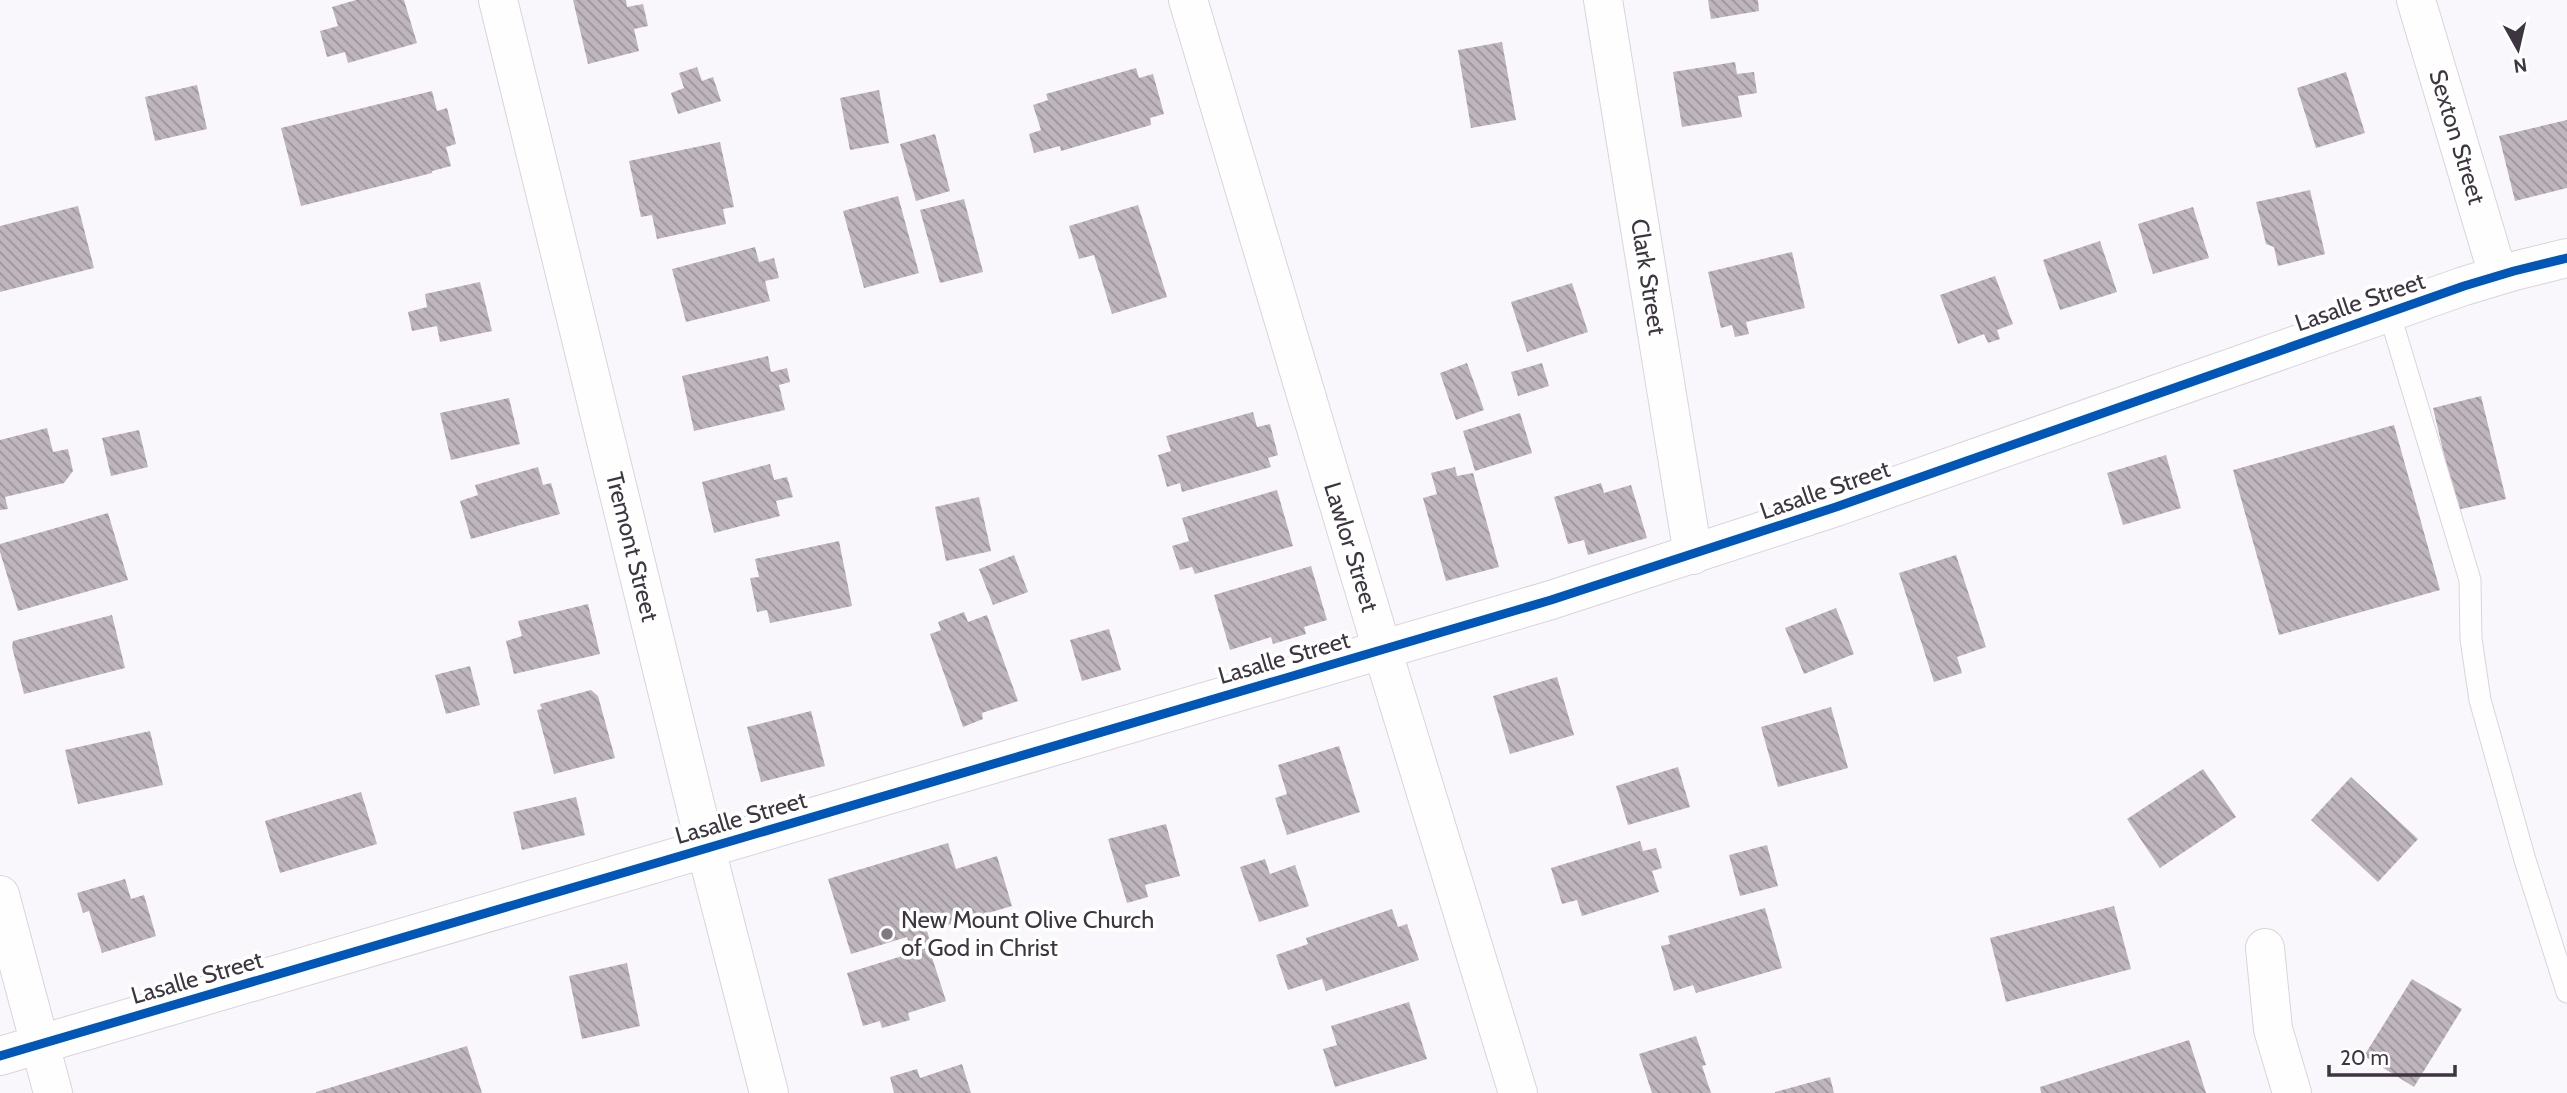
<svg xmlns="http://www.w3.org/2000/svg" width="2567" height="1093" font-family="Cabin,sans-serif">
	<style>
		.building { fill: url(#building-back-hatch) }
		.lines { fill: none; stroke-linecap: round; stroke-linejoin: round }
		.lane-casing { stroke: #d9d4dc; stroke-width: 23 }
		.street-casing { stroke: #d9d4dc; stroke-width: 40 }
		.lane { stroke: #fefeff; stroke-width: 21 }
		.street { stroke: #fefeff; stroke-width: 38 }
		.cycleway-casing { stroke: #fff; stroke-width: 13 }
		.cycleway { stroke: #0057b8; stroke-width: 9 }
		.poi-dot { fill: #7f7982; stroke: #fff; stroke-width: 2.5 }
		.labels { text-anchor: middle; stroke-width: 7; stroke-linejoin: round; paint-order: stroke }
		.street-label { font-size: 24px; fill: #3d3540; stroke: #fff }
		.poi-label { font-size: 24px; fill: #3d3540; stroke: #fff; text-anchor: start }
	</style>
	<defs>
		<pattern id="building-back-hatch" width="6" height="6" patternUnits="userSpaceOnUse" patternTransform="scale(1.75)"><rect width="6" height="6" fill="#beb5bd"/><path d="M-1 5l2 2M0 0l6 6M5-1l2 2" fill="none" stroke="#9c949b"/></pattern>
	</defs>
	<rect width="100%" height="100%" fill="#faf7fc"/>
	<path class="building" d="M356 0H404L417 43 348 63 345 52 327 57 320 31 338 26 332 7Z
		M573 0H626L627 7 643 4 648 26 634 29 639 51 588 64Z
		M1708 0H1758L1759 11 1711 19Z
		M1502 42 1516 120 1471 128 1458 50Z
		M1735 62 1737 74 1754 72 1757 93 1738 96 1742 117 1682 127 1673 72Z
		M697 67 702 81 713 77 721 101 678 114 671 93 684 88 679 73Z
		M1136 68 1139 78 1153 74 1164 114 1150 118 1151 125 1061 151 1060 146 1034 153 1029 134 1041 130 1033 105 1048 100 1046 94Z
		M2346 72 2365 133 2316 148 2297 88Z
		M197 85 207 129 155 141 145 97Z
		M879 90 889 143 850 150 840 98Z
		M432 91 437 111 447 108 456 144 446 147 451 166 432 171V173L301 206 281 128Z
		M2567 120V188L2515 201 2499 136Z
		M935 134 950 191 916 201 900 144Z
		M720 142 734 207 723 209 726 224 657 239 652 215 641 217 629 161Z
		M2310 190 2325 254 2278 266 2274 247 2266 244 2256 202Z
		M898 196 919 273 864 288 843 211Z
		M964 199 983 272 940 283 920 210Z
		M1138 205 1167 297 1112 314 1094 255 1079 259 1069 226Z
		M78 206 94 268 0 292V226Z
		M2193 207 2209 258 2153 274 2138 224Z
		M2100 241 2117 292 2060 310 2043 260Z
		M755 247 759 262 774 258 779 278 765 281 770 301 686 322 672 269Z
		M1792 252 1805 308 1746 322 1749 334 1735 337 1732 325 1721 328 1708 272Z
		M1995 276 2013 324 1997 330 2000 339 1988 343 1984 334 1958 344 1940 295Z
		M480 282 492 331 440 342 437 326 412 331 408 312 427 307 425 294Z
		M1572 283 1588 332 1527 352 1511 302Z
		M768 356 771 372 787 368 790 382 779 385 785 410 694 431 682 376Z
		M1467 363 1484 410 1456 420 1440 373Z
		M1542 363 1549 386 1518 396 1511 372Z
		M2481 396 2506 499 2457 510 2433 408Z
		M509 398 520 444 451 460 440 413Z
		M1253 412 1257 427 1270 424 1278 455 1268 458 1271 467 1182 492 1180 483 1167 487 1158 455 1171 451 1166 436Z
		M1520 413 1532 453 1475 471 1463 431Z
		M2394 425 2440 590 2279 635 2233 470Z
		M47 428 53 452 68 449 73 471 64 483 5 497 8 509 0 510V440Z
		M139 430 148 467 111 476 102 438Z
		M2166 455 2181 508 2123 525 2107 473Z
		M770 464 774 480 787 477 793 497 776 501 780 516 714 533 702 482Z
		M538 467 543 485 551 483 560 514 471 539 460 501 478 495 475 485Z
		M1455 467 1457 476 1473 473 1499 567 1446 581 1423 498 1437 494 1431 473Z
		M1601 483 1604 493 1631 485 1647 538 1588 555 1584 540 1568 544 1554 497Z
		M1277 490 1293 546 1195 574 1192 567 1180 570 1172 546 1189 541 1182 518Z
		M979 497 991 551 946 561 935 507Z
		M108 513 128 580 18 611 0 552V544Z
		M839 541 852 606 770 623 767 610 757 612 750 578 759 577 755 559Z
		M1014 555 1028 592 993 605 979 569Z
		M1956 555 1986 647 1957 657 1962 673 1934 682 1899 573Z
		M1311 566 1327 620 1304 627 1306 634 1273 644 1271 637 1230 650 1214 595Z
		M588 604 600 654 514 674 506 641 522 636 518 621Z
		M1836 608 1854 654 1804 674 1785 628Z
		M964 612 968 622 987 615 1018 701 982 713 983 719 963 727 930 634 941 630 938 622Z
		M112 615 125 668 24 694 12 647 13 641Z
		M1109 629 1121 670 1082 681 1070 640Z
		M470 666 480 705 446 714 435 675Z
		M1557 677 1574 735 1510 754 1493 696Z
		M591 690 598 696 615 758 554 774 537 710 542 709 540 704Z
		M1831 707 1848 768 1778 787 1761 727Z
		M811 711 825 766 761 782 747 727Z
		M150 731 163 785 78 804 65 750Z
		M1339 746 1360 812 1287 835 1275 798 1287 794 1278 765Z
		M1678 767 1690 807 1628 825 1616 786Z
		M2203 769 2236 817 2160 868 2127 819Z
		M2351 777 2418 839 2378 882 2311 820Z
		M361 792 377 844 280 873 265 821Z
		M576 797 585 835 522 850 513 812Z
		M1166 824 1180 876 1145 885 1148 897 1127 903 1108 839Z
		M1640 841 1643 851 1656 848 1662 868 1652 871 1659 892 1582 916 1577 900 1562 904 1551 868Z
		M948 843 956 869 997 856 1012 906 927 931 932 947 929 948 946 1001 908 1013 910 1020 882 1028 880 1021 863 1026 847 973 912 953 907 937 851 954 828 879Z
		M1767 845 1778 886 1740 896 1729 855Z
		M1265 859 1270 874 1295 865 1309 906 1259 922 1240 867Z
		M125 879 131 899 144 895 156 936 102 953 89 911 83 913 77 893Z
		M2114 906 2131 969 2006 1002 1990 938Z
		M1765 908 1782 968 1696 993 1693 985 1674 991 1661 946 1670 944 1668 936Z
		M1392 909 1398 927 1407 924 1419 960 1326 991 1322 979 1288 990 1276 955 1308 944 1306 938Z
		M627 963 640 1026 582 1039 569 976Z
		M2412 979 2462 1009 2414 1087 2364 1056Z
		M1409 1002 1427 1059 1335 1087 1323 1049 1337 1045 1331 1026Z
		M1696 1036 1706 1065 1702 1066 1711 1093H1652L1639 1054Z
		M2189 1040 2206 1093H2041L2040 1087Z
		M467 1046 482 1093H316V1092Z
		M962 1064 971 1093H894L890 1077 917 1069 920 1078Z
		M1830 1077 1834 1093H1775V1092Z"/>
	<g class="lines">
		<defs>
			<path id="lane" d="M2389 312 2470 580 2471 639 2480 700 2525 860 2567 992"/>
			<path id="street" d="M498 0 706 849 769 1093
				M1188 0 1382 649 1518 1093
				M1603 0 1693 555
				M2416 0 2498 275
				M0 895 53 1093
				M2265 948 2273 1029 2292 1093
				M0 1056 1551 600 1836 507 2464 286 2514 271 2567 258"/>
		</defs>
		<use href="#lane" class="lane-casing"/>
		<use href="#street" class="street-casing"/>
		<use href="#lane" class="lane"/>
		<use href="#street" class="street"/>
		<defs>
			<path id="cycleway" d="M0 1056 1551 600 1836 507 2464 286 2514 271 2567 258"/>
		</defs>
		<use href="#cycleway" class="cycleway-casing"/>
		<use href="#cycleway" class="cycleway"/>
	</g>
	<circle class="poi-dot" cx="887" cy="934" r="7"/>
	<g class="labels">
		<g class="street-label">
			<text transform="translate(2457 137) rotate(73)" y="8">Sexton Street</text>
			<text transform="translate(1648 277) rotate(81)" y="8">Clark Street</text>
			<text transform="translate(2360 302) rotate(-19)" y="8">Lasalle Street</text>
			<text transform="translate(1825 490) rotate(-19)" y="8">Lasalle Street</text>
			<text transform="translate(632 547) rotate(76)" y="8">Tremont Street</text>
			<text transform="translate(1351 547) rotate(73)" y="8">Lawlor Street</text>
			<text transform="translate(1284 658) rotate(-16)" y="8">Lasalle Street</text>
			<text transform="translate(741 818) rotate(-16)" y="8">Lasalle Street</text>
			<text transform="translate(197 978) rotate(-16)" y="8">Lasalle Street</text>
		</g>
		<g class="poi-label">
			<text x="901" y="928">New Mount Olive Church<tspan x="901" dy="28">of God in Christ</tspan></text>
		</g>
	</g>
	<g transform="translate(2518 49) rotate(172)" stroke="#ffffff" stroke-width="5" paint-order="stroke">
	<path d="M0-5L12 26L0 18L-12 26Z" fill="#3d3540"/>
	<text y="-10" font-size="19" font-weight="bold" text-anchor="middle" fill="#3d3540">N</text>
	</g>
	<path d="M2329 1065v10h126v-10" fill="none" stroke="#3d3540" stroke-width="3.5"/>
	<text x="2340" y="1065" font-size="21" fill="#3d3540" stroke="#ffffff" stroke-width="5" paint-order="stroke">20 m</text>
</svg>
